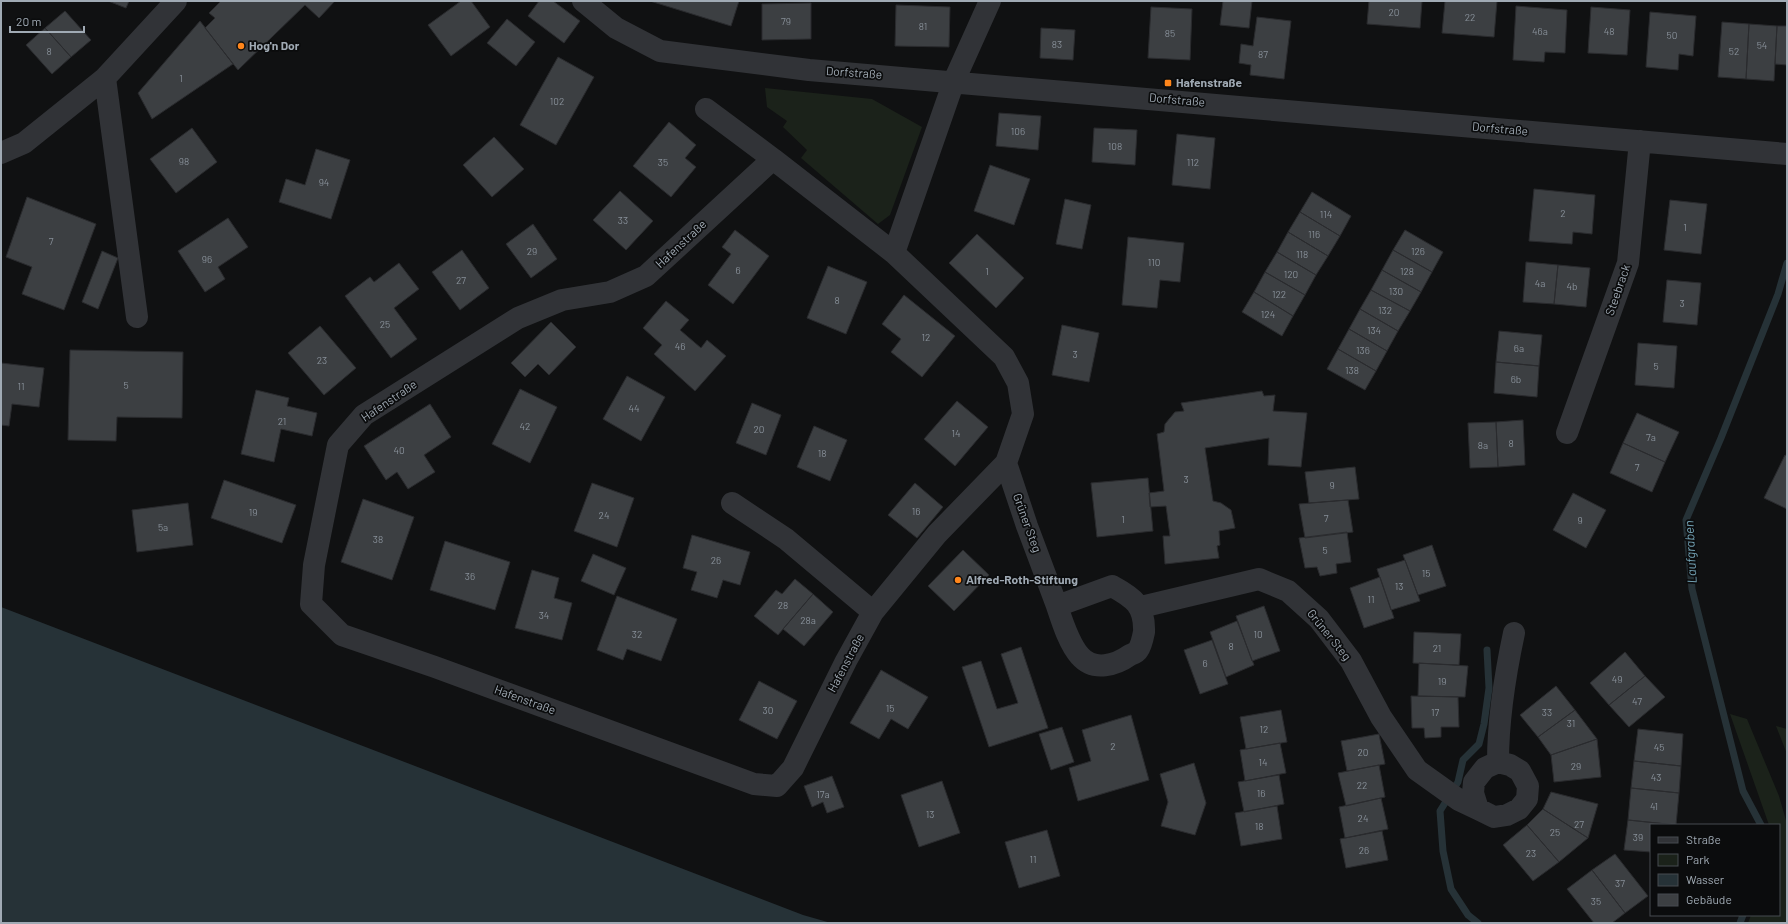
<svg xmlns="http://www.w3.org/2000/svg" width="1788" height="924" font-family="Barlow,sans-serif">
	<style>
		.green { fill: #1b221a }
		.water { fill: #263237 }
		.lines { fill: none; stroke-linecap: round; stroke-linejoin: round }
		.stream { stroke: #263237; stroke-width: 7 }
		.building { fill: #3c3f42; stroke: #2a2b2e }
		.minor { stroke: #313337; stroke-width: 22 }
		.poi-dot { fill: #ff861b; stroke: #0b0c0d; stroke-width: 1.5 }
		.labels { text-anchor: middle; stroke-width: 3.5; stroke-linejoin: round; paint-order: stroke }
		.number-label { font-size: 10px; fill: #878f98 }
		.poi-label { font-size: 12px; font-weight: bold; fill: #a0aab4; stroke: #0b0c0d; text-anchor: start }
		.street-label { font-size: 12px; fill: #a0aab4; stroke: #0b0c0d }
		.water-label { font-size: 13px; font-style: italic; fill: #73a2b4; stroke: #0b0c0d }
	</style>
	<rect width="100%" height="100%" fill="#101112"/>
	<path class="green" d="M765 88 872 99 922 127 890 215 878 224 801 158 807 150 783 127 787 121 767 107Z
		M1730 714 1747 719 1779 796 1787 824V923H1748L1751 915H1779V825H1769Z
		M1776 726 1787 729V754Z"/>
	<path class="water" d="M1 607 803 915 831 923H1Z"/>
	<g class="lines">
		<path class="stream" d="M1761 825 1743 791 1692 589 1686 520 1721 438 1778 294 1787 263
			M1478 923 1468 915 1451 889 1443 851 1440 811 1458 782 1463 760 1479 744 1484 724 1489 688 1487 650
			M1740 923 1743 915"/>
	</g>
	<path class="building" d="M108 1H129L126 8Z
		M221 1H335L319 18 305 5 238 70 205 28 215 18 209 13Z
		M461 1H471L490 27 451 56 428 25Z
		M539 1H553L580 21 564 43 528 16Z
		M650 1H739L731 26Z
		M1223 1H1252L1249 28 1220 25Z
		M1369 1H1422L1420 28 1367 24Z
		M1445 1H1497L1494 37 1442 33Z
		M811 3V39L762 40V4Z
		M896 5 950 7 949 47 895 46Z
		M1516 6 1567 10 1565 53 1545 52 1544 62 1513 60Z
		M1151 7 1192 9 1190 60 1148 58Z
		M1591 7 1630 10 1627 55 1588 53Z
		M65 11 91 40 71 57 45 28Z
		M1650 12 1696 16 1693 56 1679 54 1678 70 1646 67Z
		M1257 17 1291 21 1284 79 1250 75 1251 65 1239 63 1241 44 1253 46Z
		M507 19 535 42 516 66 487 43Z
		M200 21 233 64 152 119 138 93Z
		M1722 22 1749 24 1746 79 1718 77Z
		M1749 24 1777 26 1774 81 1746 79Z
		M1777 26H1787V65L1775 64Z
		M45 28 71 57 52 74 26 45Z
		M1041 28 1075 30 1073 60 1040 58Z
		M558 57 594 77 556 145 520 125Z
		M999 113 1041 116 1038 150 996 146Z
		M669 122 696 145 685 158 696 167 671 197 633 166Z
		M192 128 217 162 176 193 150 159Z
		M1094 128 1137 130 1135 165 1092 162Z
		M1177 134 1215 138 1210 189 1172 185Z
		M494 137 524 169 492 197 463 165Z
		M316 149 350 160 331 219 279 202 286 179 305 185Z
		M990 165 1030 179 1014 225 974 211Z
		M1534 189 1595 195 1592 234 1573 232 1572 244 1529 241Z
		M620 191 653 221 626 250 593 220Z
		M1312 192 1351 216 1340 236 1300 212Z
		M27 197 96 224 64 310 22 294 32 267 6 257Z
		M1065 199 1091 205 1082 249 1056 244Z
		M1670 200 1707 204 1701 254 1664 250Z
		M1300 212 1340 236 1328 256 1288 232Z
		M228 218 248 247 218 267 225 279 205 292 178 251Z
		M533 224 557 259 531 278 506 244Z
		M735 230 769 256 733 304 708 285 731 254 722 247Z
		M1405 230 1443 252 1432 272 1393 250Z
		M1288 232 1328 256 1316 275 1277 252Z
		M977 234 1024 278 996 308 949 263Z
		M1128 237 1184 243 1180 282 1160 280 1157 308 1122 305Z
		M462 250 489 288 460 310 432 272Z
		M1393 250 1432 272 1421 292 1382 270Z
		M102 251 118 258 98 309 82 302Z
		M1277 252 1316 275 1305 295 1265 272Z
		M1526 262 1558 265 1554 304 1523 302Z
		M399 263 419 289 394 308 417 339 391 358 345 296 370 277 374 282Z
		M1558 265 1590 268 1586 307 1554 304Z
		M828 266 867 282 846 334 807 318Z
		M1382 270 1421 292 1410 311 1371 290Z
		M1265 272 1305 295 1293 316 1254 292Z
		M1667 280 1701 283 1697 325 1663 322Z
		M1371 290 1410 311 1398 331 1360 309Z
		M1254 292 1293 316 1282 336 1242 312Z
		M904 295 955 336 922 377 891 352 901 339 882 324Z
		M666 301 689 320 680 330 701 348 707 340 726 356 695 391 654 354 662 345 643 328Z
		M1360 309 1398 331 1387 351 1349 329Z
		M551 322 576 347 549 375 538 364 525 377 511 363Z
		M1062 325 1099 333 1089 382 1052 375Z
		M320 326 356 368 324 395 288 353Z
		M1349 329 1387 351 1376 371 1338 349Z
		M1499 331 1542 335 1539 366 1496 362Z
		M1638 343 1677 346 1674 388 1635 385Z
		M1338 349 1376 371 1365 390 1327 369Z
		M70 350 183 352 182 418 117 417 116 441 68 440Z
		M1496 362 1539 366 1537 397 1494 393Z
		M1 363 44 368 39 407 12 404 9 426 1 425Z
		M627 376 665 397 641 441 603 419Z
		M520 389 557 407 530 463 492 444Z
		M256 390 289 398 287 406 317 413 312 436 281 429 274 462 241 454Z
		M1262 391 1264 396 1275 395 1273 411 1307 413 1301 467 1268 465 1269 438 1205 448 1213 501 1221 503 1231 510 1235 528 1219 531 1220 545 1217 546 1219 558 1165 564 1163 536H1170L1166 506 1150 507 1149 493 1164 491 1157 434 1164 432 1165 424 1175 412 1184 411 1181 403Z
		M957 401 988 427 955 466 924 439Z
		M752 403 781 415 766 455 736 443Z
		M430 404 451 437 424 455 435 472 408 489 397 472 386 480 364 446Z
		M1637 413 1679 432 1665 462 1623 443Z
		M1523 420 1525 465 1498 467 1496 422Z
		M1496 422 1498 467 1470 468 1468 423Z
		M814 426 847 440 830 481 797 467Z
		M1623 443 1665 462 1652 492 1610 473Z
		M1785 455 1787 456V509L1764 498Z
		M1355 467 1359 499 1309 503 1305 472Z
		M1148 478 1153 531 1097 537 1091 483Z
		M224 480 296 505 282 543 211 518Z
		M592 483 634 498 617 547 574 531Z
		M915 483 943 507 917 538 888 515Z
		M1573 493 1606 510 1586 548 1553 530Z
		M363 499 414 517 392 580 341 562Z
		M1348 500 1353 532 1305 538 1299 504Z
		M188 503 193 545 137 552 132 510Z
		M1347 532 1351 562 1336 564 1337 573 1320 576 1317 567 1305 568 1299 538Z
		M692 535 750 552 740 585 723 580 717 598 691 590 697 572 683 568Z
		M445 541 510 562 495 610 430 590Z
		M1432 545 1446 586 1418 595 1403 555Z
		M963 550 989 575 954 611 928 586Z
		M593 554 626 568 614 595 581 581Z
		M1405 560 1420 601 1391 610 1377 569Z
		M532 570 559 578 554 598 572 603 562 640 515 628Z
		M1380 577 1394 618 1364 628 1350 588Z
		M795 579 813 594 778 635 754 616 776 590 782 594Z
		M813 594 833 612 804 646 783 629Z
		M617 596 677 619 661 661 627 649 623 660 597 650Z
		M1264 606 1280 651 1252 661 1236 616Z
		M1237 621 1254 665 1226 677 1210 632Z
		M1414 632 1461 634 1459 665 1413 663Z
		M1212 640 1228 684 1200 694 1184 650Z
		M1021 647 1048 728 989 747 962 667 981 661 997 709 1018 703 1001 654Z
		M1625 652 1645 676 1609 705 1590 683Z
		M1419 663 1468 666 1465 697 1418 696Z
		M881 670 928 697 908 729 891 719 879 739 850 723Z
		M1645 676 1665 697 1629 727 1609 705Z
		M759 681 797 701 777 739 739 720Z
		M1556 686 1575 710 1538 737 1520 715Z
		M1411 696 1458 697 1459 727H1441V737L1425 738 1424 728H1412Z
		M1281 710 1287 742 1246 749 1240 717Z
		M1575 710 1597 739 1551 755 1538 737Z
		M1131 715 1149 780 1078 801 1069 768 1091 761 1082 730Z
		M1062 727 1074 762 1051 770 1039 734Z
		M1638 729 1683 734 1681 766 1634 761Z
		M1379 734 1385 764 1347 771 1341 741Z
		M1597 739 1601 777 1554 782 1551 755Z
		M1280 743 1286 773 1245 781 1240 750Z
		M1634 761 1681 766 1679 793 1631 788Z
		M1194 763 1206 803 1195 835 1161 826 1168 802 1160 774Z
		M1379 765 1385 797 1346 806 1338 773Z
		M1279 775 1284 804 1244 812 1238 782Z
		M832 776 844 807 827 813 823 802 812 807 804 786Z
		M942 781 960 833 919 847 901 795Z
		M1631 788 1679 793 1676 825 1628 820Z
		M1551 792 1598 804 1588 838 1543 809Z
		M1381 798 1388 829 1345 838 1339 807Z
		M1277 806 1282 839 1241 846 1235 813Z
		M1543 809 1588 838 1559 862 1527 825Z
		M1628 820 1676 825H1651V852L1624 850Z
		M1527 825 1559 862 1533 881 1503 845Z
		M1047 830 1060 876 1019 888 1005 842Z
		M1382 831 1388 860 1346 868 1340 839Z
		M1615 854 1648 896 1625 913 1592 870Z
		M1592 870 1625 913 1612 923H1594L1567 889Z"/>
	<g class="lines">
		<path class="minor" d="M583 1 616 28 660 51 809 70 1787 154
			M105 78 137 317
			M706 109 773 159
			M1 153 24 143 105 78 176 1
			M773 159 894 253 1004 357 1018 383 1023 414 1006 463 937 534 873 612 846 661 793 768 777 786 754 784 435 667 342 635 311 604 314 565 338 445 364 415 518 318 562 300 610 292 646 276Z
			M894 253 954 81 990 1
			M1567 433 1628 263 1640 141
			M1006 463 1027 526 1057 606 1112 586C1134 598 1145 606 1144 632 1143 637 1141 646 1138 650 1137 652 1133 654 1130 655 1116 665 1094 672 1080 656 1069 644 1062 621 1057 606
			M732 503 786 539 873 612
			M1141 607 1259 579 1288 591 1319 619 1351 661 1381 717 1417 770 1459 800 1478 809 1494 817 1507 815 1519 809 1527 799 1528 786 1520 771 1510 765 1498 762 1485 768 1474 782 1473 793 1478 809
			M1498 762C1498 719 1505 675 1514 633"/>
	</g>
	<g class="poi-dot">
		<circle cx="241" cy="46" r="4"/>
		<rect x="1164" y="79" width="8" height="8" rx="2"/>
		<circle cx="958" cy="580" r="4"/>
	</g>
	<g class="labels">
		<g class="number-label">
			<text x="1394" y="16">20</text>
			<text x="1470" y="21">22</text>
			<text x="786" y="25">79</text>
			<text x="923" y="30">81</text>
			<text x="1540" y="35">46a</text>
			<text x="1609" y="35">48</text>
			<text x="1170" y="37">85</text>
			<text x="1672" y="39">50</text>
			<text x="1057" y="48">83</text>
			<text x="1762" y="49">54</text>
			<text x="49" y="55">8</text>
			<text x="1734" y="55">52</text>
			<text x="1263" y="58">87</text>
			<text x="181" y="82">1</text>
			<text x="557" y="105">102</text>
			<text x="1018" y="135">106</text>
			<text x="1115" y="150">108</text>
			<text x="184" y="165">98</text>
			<text x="663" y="166">35</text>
			<text x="1193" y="166">112</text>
			<text x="324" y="186">94</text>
			<text x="1563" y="217">2</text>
			<text x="1326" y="218">114</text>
			<text x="623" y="224">33</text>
			<text x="1685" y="231">1</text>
			<text x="1314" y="238">116</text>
			<text x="51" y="245">7</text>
			<text x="532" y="255">29</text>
			<text x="1418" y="255">126</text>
			<text x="1302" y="258">118</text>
			<text x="207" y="263">96</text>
			<text x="1154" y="266">110</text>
			<text x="738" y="274">6</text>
			<text x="987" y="275">1</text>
			<text x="1407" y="275">128</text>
			<text x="1291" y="278">120</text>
			<text x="461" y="284">27</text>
			<text x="1540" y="287">4a</text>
			<text x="1572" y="290">4b</text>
			<text x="1396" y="295">130</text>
			<text x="1279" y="298">122</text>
			<text x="837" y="304">8</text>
			<text x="1682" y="307">3</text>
			<text x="1385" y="314">132</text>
			<text x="1268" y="318">124</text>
			<text x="385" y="328">25</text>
			<text x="1374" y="334">134</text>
			<text x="926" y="341">12</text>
			<text x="680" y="350">46</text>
			<text x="1519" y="352">6a</text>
			<text x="1363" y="354">136</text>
			<text x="1075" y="358">3</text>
			<text x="322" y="364">23</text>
			<text x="1656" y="370">5</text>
			<text x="1352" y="374">138</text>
			<text x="1516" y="383">6b</text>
			<text x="126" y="389">5</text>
			<text x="21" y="390">11</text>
			<text x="634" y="412">44</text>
			<text x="282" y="425">21</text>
			<text x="525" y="430">42</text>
			<text x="759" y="433">20</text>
			<text x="956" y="437">14</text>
			<text x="1651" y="441">7a</text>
			<text x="1511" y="447">8</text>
			<text x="1483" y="449">8a</text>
			<text x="399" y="454">40</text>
			<text x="822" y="457">18</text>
			<text x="1637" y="471">7</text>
			<text x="1186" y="483">3</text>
			<text x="1332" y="489">9</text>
			<text x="916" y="515">16</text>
			<text x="253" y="516">19</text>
			<text x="604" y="519">24</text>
			<text x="1326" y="522">7</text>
			<text x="1123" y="523">1</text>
			<text x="1580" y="524">9</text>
			<text x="163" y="531">5a</text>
			<text x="378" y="543">38</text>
			<text x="1325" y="554">5</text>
			<text x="716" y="564">26</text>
			<text x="1426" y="577">15</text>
			<text x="470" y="580">36</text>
			<text x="1399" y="590">13</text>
			<text x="1371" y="603">11</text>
			<text x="783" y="609">28</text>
			<text x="544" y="619">34</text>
			<text x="808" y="624">28a</text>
			<text x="637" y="638">32</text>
			<text x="1258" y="638">10</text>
			<text x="1231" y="650">8</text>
			<text x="1437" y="652">21</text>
			<text x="1205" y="667">6</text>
			<text x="1617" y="683">49</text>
			<text x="1442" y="685">19</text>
			<text x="1637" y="705">47</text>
			<text x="890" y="712">15</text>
			<text x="768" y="714">30</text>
			<text x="1435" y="716">17</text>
			<text x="1547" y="716">33</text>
			<text x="1571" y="727">31</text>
			<text x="1264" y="733">12</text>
			<text x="1113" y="750">2</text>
			<text x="1659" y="751">45</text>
			<text x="1363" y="756">20</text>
			<text x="1263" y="766">14</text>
			<text x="1576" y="770">29</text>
			<text x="1656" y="781">43</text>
			<text x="1362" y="789">22</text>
			<text x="1261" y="797">16</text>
			<text x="823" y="798">17a</text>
			<text x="1654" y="810">41</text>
			<text x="930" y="818">13</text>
			<text x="1363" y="822">24</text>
			<text x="1579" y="828">27</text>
			<text x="1259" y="830">18</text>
			<text x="1555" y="836">25</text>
			<text x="1638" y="841">39</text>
			<text x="1364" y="854">26</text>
			<text x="1531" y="857">23</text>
			<text x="1033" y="863">11</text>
			<text x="1620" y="887">37</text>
			<text x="1596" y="905">35</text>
		</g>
		<g class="poi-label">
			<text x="249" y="50">Hog'n Dor</text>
			<text x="1176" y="87">Hafenstraße</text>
			<text x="966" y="584">Alfred-Roth-Stiftung</text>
		</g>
		<g class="street-label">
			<text transform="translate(854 73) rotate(4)" y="4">Dorfstraße</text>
			<text transform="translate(1177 100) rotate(5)" y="4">Dorfstraße</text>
			<text transform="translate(1500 129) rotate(5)" y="4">Dorfstraße</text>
			<text transform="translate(681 244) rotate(-43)" y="4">Hafenstraße</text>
			<text transform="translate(1618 290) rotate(-71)" y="4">Steebrack</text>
			<text transform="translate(389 401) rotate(-34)" y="4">Hafenstraße</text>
			<text transform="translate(1027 523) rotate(70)" y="4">Grüner Steg</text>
			<text transform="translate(1329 635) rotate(51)" y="4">Grüner Steg</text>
			<text transform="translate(846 663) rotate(-62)" y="4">Hafenstraße</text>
			<text transform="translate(525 700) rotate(20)" y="4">Hafenstraße</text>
		</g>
		<g class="water-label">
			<text transform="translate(1690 552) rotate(-93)" y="5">Laufgraben</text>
		</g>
	</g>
	<rect width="1788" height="924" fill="none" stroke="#a0aab4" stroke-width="4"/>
	<rect x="1650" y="824" width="130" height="92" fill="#0b0c0d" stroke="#474b50"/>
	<rect x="1658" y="837" width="20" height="6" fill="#313337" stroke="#474b50"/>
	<text x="1686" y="844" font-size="12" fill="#a0aab4">Straße</text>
	<rect x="1658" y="854" width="20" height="12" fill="#1b221a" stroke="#474b50"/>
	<text x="1686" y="864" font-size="12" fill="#a0aab4">Park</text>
	<rect x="1658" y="874" width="20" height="12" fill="#263237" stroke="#474b50"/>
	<text x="1686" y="884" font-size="12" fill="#a0aab4">Wasser</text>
	<rect x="1658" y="894" width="20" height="12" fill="#3c3f42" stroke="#474b50"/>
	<text x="1686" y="904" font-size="12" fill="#a0aab4">Gebäude</text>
	<path d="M10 26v6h74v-6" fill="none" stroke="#a0aab4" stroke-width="2"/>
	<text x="16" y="26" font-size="12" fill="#a0aab4" stroke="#0b0c0d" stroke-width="3" paint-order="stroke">20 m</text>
</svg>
